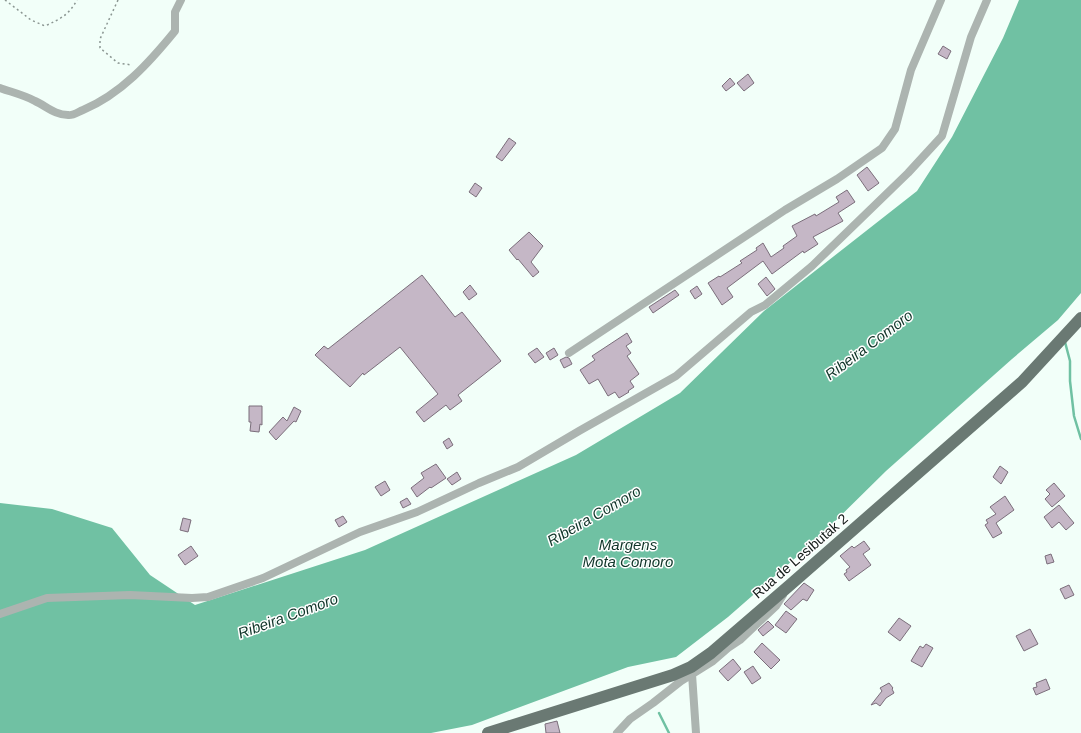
<svg xmlns="http://www.w3.org/2000/svg" width="1081" height="733" font-family="Arial,sans-serif">
	<style>
		.water { fill: #70c1a3 }
		.lines { fill: none; stroke-linecap: round; stroke-linejoin: round }
		.stream { stroke: #70c1a3; stroke-width: 2.5 }
		.building { fill: #c5b7c6; stroke: #7b6e7b }
		.path { stroke: #8b9692; stroke-width: 1.5; stroke-dasharray: 2 3; stroke-linecap: butt }
		.street { stroke: #acb4b0; stroke-width: 8 }
		.primary { stroke: #6a7973; stroke-width: 12 }
		.labels { text-anchor: middle; stroke-width: 3; stroke-linejoin: round; paint-order: stroke }
		.street-label { font-size: 14px; fill: #141c19; stroke: #fff }
		.water-label { font-size: 15px; font-style: italic; fill: #103529; stroke: #fff }
	</style>
	<rect width="100%" height="100%" fill="#f2fff9"/>
	<path class="water" d="M1019 0H1081V293L1058 320 1012 359 886 471 817 539 728 617 676 657 628 667 472 725 431 733H0V503L52 509 112 528 150 575 195 605 365 550 576 455 680 393 764 311 917 191 952 137 1003 38Z"/>
	<g class="lines">
		<path class="stream" d="M1065 342 1070 361V381L1074 416 1081 439
			M659 713 669 733"/>
	</g>
	<path class="building" d="M943 46 951 51 947 59 938 54Z
		M748 74 754 83 744 91 737 83Z
		M730 78 735 84 726 91 722 86Z
		M509 138 516 143 502 161 496 157Z
		M867 167 879 183 868 191 857 175Z
		M475 183 482 188 476 197 469 192Z
		M847 190 855 202 838 213 843 221 813 237 818 244 804 253 803 251 772 274 763 261 727 288 733 297 722 305 708 283 719 276 720 277 742 263 740 261 757 250 756 248 763 243 771 257 784 248 783 246 797 236 792 226 815 214 816 216 839 202 836 197Z
		M529 232 543 246 531 262 539 272 533 277 518 259 517 260 509 250Z
		M422 275 455 317 462 312 501 361 458 395 462 401 450 410 446 405 424 422 416 412 438 394 400 347 364 375 363 373 350 387 315 355 324 346 328 349Z
		M766 277 775 289 767 296 758 284Z
		M470 285 477 294 469 300 463 292Z
		M697 286 702 294 695 299 690 291Z
		M675 290 679 295 653 313 649 307Z
		M627 333 632 342 626 346 631 353 627 356 639 374 630 381 634 387 628 391 629 392 619 398 615 392 608 396 598 379 589 384 580 370 595 360 592 356Z
		M537 348 544 357 535 363 528 354Z
		M554 348 558 355 550 360 546 353Z
		M566 357 569 358 572 364 564 368 560 360Z
		M249 406H262V425L260 424 259 432 250 431 251 422H249Z
		M294 407 301 411 296 422 294 421 276 440 269 432 283 417 287 421Z
		M449 438 453 445 447 449 443 442Z
		M436 464 446 478 431 488 430 487 417 497 411 488 424 478 421 473Z
		M1000 466 1008 472 1001 484 993 477Z
		M457 472 461 479 452 485 447 479Z
		M385 481 390 490 381 496 375 487Z
		M1054 483 1065 496 1052 507 1045 499 1050 494 1046 490Z
		M1005 496 1014 510 996 523 1002 533 993 538 985 525 988 523 986 520 996 514 990 507Z
		M407 498 411 504 403 508 400 502Z
		M1059 505 1074 523 1066 530 1059 522 1052 528 1044 517Z
		M343 516 347 522 339 527 335 520Z
		M183 518 191 520 188 532 180 530Z
		M864 541 870 549 863 554 871 565 849 581 844 574 847 572 846 570 850 567 840 556 852 546 854 548Z
		M191 546 198 556 185 565 178 555Z
		M1051 554 1054 562 1047 564 1045 556Z
		M804 583 814 590 807 601 803 599 791 610 784 604Z
		M1069 585 1074 595 1065 599 1060 589Z
		M786 611 797 619 786 633 775 625Z
		M899 618 911 626 900 641 888 632Z
		M768 621 774 627 763 636 758 630Z
		M1030 629 1038 644 1024 651 1016 636Z
		M762 643 780 660 771 669 754 652Z
		M926 644 933 648 922 667 911 661 920 646 923 648Z
		M733 659 741 669 728 681 719 671Z
		M753 666 761 678 752 684 744 672Z
		M1046 679 1050 689 1036 695 1033 688 1037 687 1036 683Z
		M889 683 893 688 892 689 894 693 886 698 880 706 876 703 871 705 882 691 880 688Z
		M557 721 560 733H546L545 724Z"/>
	<g class="lines">
		<path class="path" d="M5 0 31 20 45 26C60 19 69 15 77 0
			M118 0 100 39V48L118 63 132 65"/>
		<path class="street" d="M0 88C11 92 24 95 35 101 46 106 55 115 68 115 73 116 78 112 83 110 121 94 149 63 175 31V12L181 0
			M569 353 785 210 837 179 882 148 895 129 911 70 941 0
			M0 614 47 598 130 595 192 598 208 597 263 578 360 532 417 512 479 483 518 467 579 431 676 376 751 312 765 305 812 266 908 173 942 136 971 37 987 0
			M692 674 696 733
			M617 733 630 719 653 703 681 681 713 661 728 648 740 640 776 606 783 595"/>
		<path class="primary" d="M488 733 673 675 691 667 711 653 790 585 1022 382 1081 318"/>
	</g>
	<g class="labels">
		<g class="street-label">
			<text transform="translate(800 556) rotate(-41)" y="5">Rua de Lesibutak 2</text>
		</g>
		<g class="water-label">
			<text transform="translate(869 345) rotate(-37)" y="5">Ribeira Comoro</text>
			<text transform="translate(594 516) rotate(-30)" y="5">Ribeira Comoro</text>
			<text x="628" y="550">Margens<tspan x="628" dy="17">Mota Comoro</tspan></text>
			<text transform="translate(288 616) rotate(-20)" y="5">Ribeira Comoro</text>
		</g>
	</g>
</svg>
